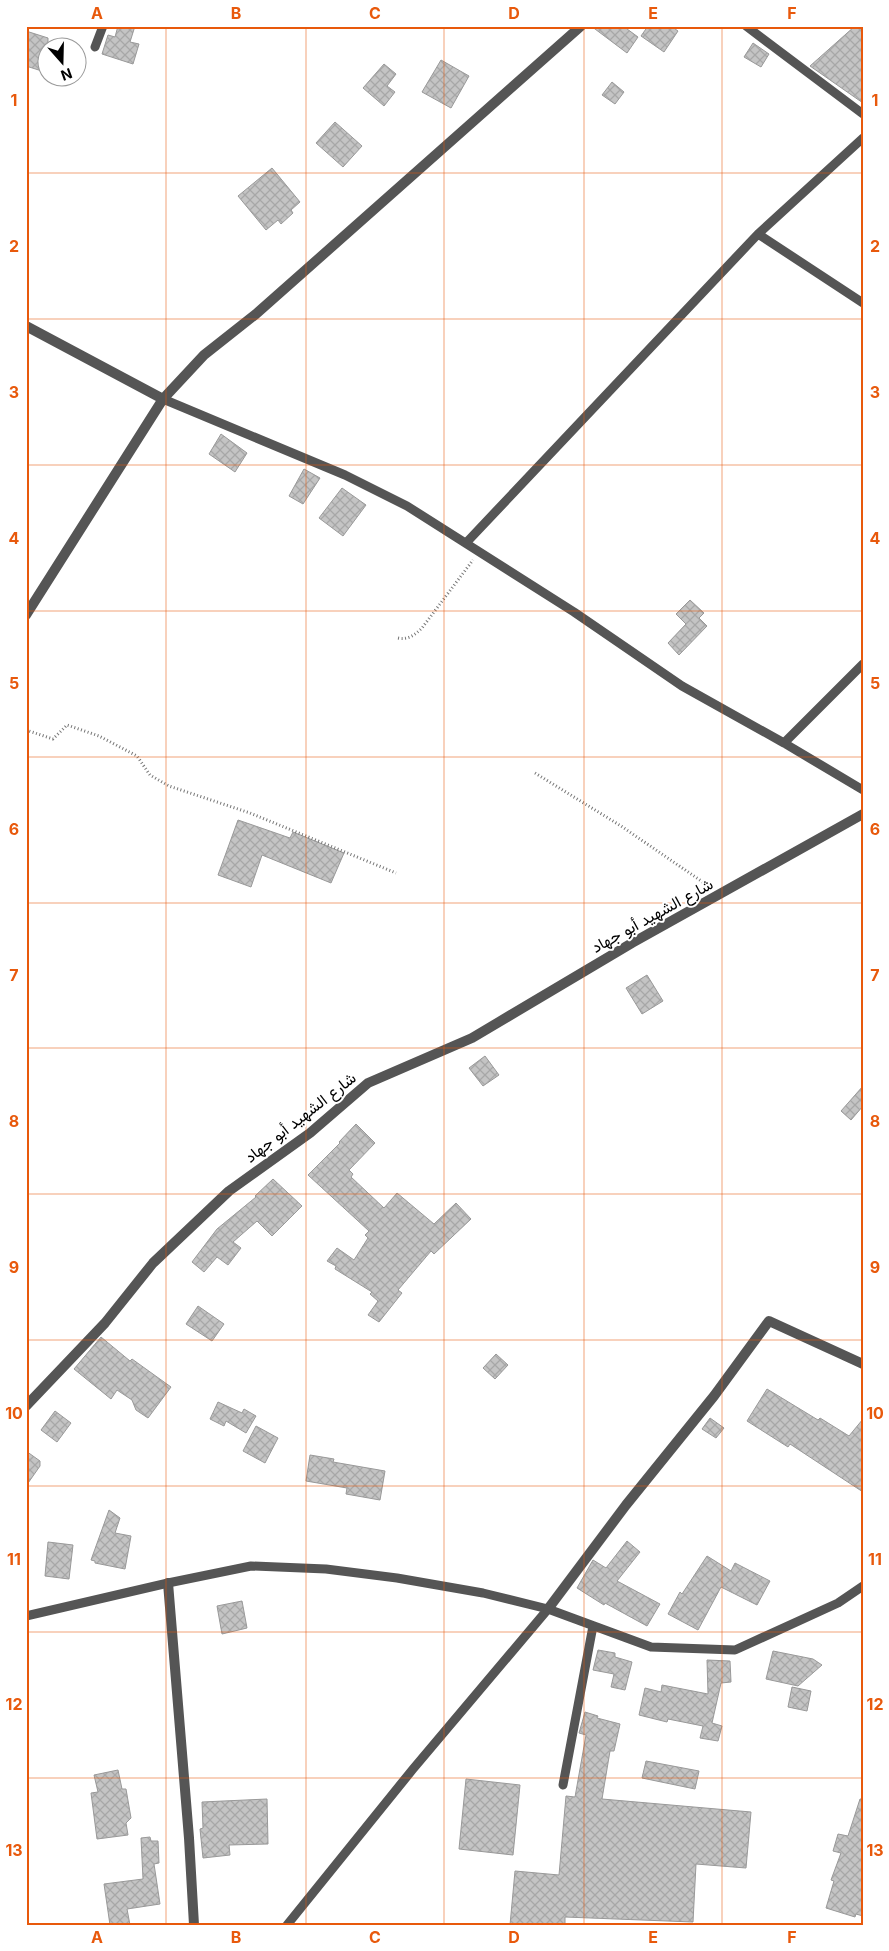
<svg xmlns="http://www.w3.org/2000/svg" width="889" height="1951" font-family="Inter,Vazirmatn,sans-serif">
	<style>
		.building { fill: url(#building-cross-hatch); stroke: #999 }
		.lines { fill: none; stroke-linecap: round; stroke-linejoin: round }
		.path { stroke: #777; stroke-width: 3; stroke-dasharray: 1 2.5; stroke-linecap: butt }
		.lane { stroke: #555; stroke-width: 9 }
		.street { stroke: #555; stroke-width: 10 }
		.grid { fill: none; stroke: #e8590c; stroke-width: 1; stroke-opacity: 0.55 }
		.labels { text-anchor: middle; stroke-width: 4; stroke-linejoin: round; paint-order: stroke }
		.street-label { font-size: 16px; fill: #000; stroke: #fff }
		.neatline { fill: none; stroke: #e8590c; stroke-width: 2 }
		.grid-label { font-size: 16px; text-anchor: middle; font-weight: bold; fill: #e8590c }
	</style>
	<defs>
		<pattern id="building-cross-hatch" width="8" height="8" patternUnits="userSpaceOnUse" patternTransform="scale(1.25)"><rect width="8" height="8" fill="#c4c4c4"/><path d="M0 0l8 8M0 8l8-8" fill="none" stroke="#a7a7a7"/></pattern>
	</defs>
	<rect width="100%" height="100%" fill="#fff"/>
	<path class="building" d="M118 26H135L130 42 139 44 133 64 102 54 108 35 115 37Z
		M591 26H623L638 37 627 53Z
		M648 26H671L678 31 664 52 641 36Z
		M855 26H863V103L810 66Z
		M26 31 48 38V63L45 72 26 66Z
		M753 43 769 54 761 67 744 57Z
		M441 60 469 76 451 108 422 92Z
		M384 64 396 74 387 86 395 92 384 106 363 88Z
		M612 82 624 92 615 104 602 95Z
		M335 122 362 146 343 167 316 143Z
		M272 168 300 202 291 210 293 213 281 224 278 220 266 230 238 196Z
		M221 434 247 453 235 472 209 454Z
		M304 469 320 478 303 504 289 496Z
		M342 488 366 505 343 536 319 518Z
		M690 600 704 613 699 618 707 626 679 655 668 643 686 624 676 614Z
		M238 820 290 838 293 832 344 853 331 883 262 855 251 887 218 875Z
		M647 975 663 1001 642 1014 626 988Z
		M485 1056 499 1075 483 1086 469 1068Z
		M863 1086V1106L851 1120 841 1111Z
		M356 1124 375 1143 349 1170 353 1174 351 1177 384 1208 397 1193 434 1224 456 1203 471 1219 434 1254 431 1251 398 1290 402 1293 379 1322 368 1315 378 1301 370 1294 372 1292 335 1269 336 1266 327 1261 337 1248 354 1260 368 1238 365 1235 369 1231 308 1175 340 1143 339 1142Z
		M273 1179 302 1206 272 1236 257 1221 233 1242 241 1248 228 1265 217 1257 204 1272 192 1262 217 1229 256 1197 255 1196Z
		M198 1306 224 1324 212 1341 186 1324Z
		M101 1337 130 1361 132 1359 171 1387 148 1418 136 1410 132 1400 117 1390 111 1399 74 1369Z
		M496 1354 508 1365 495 1379 483 1368Z
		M767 1389 818 1420 820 1418 849 1436 863 1419V1492L790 1444 788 1447 747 1421Z
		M218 1402 242 1413 244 1409 256 1416 246 1433 226 1421 224 1426 210 1419Z
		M55 1411 71 1423 57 1442 41 1430Z
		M710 1418 724 1428 716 1438 702 1429Z
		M256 1426 278 1438 265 1463 243 1451Z
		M26 1451 40 1461V1466L26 1486Z
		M310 1455 334 1459 333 1462 385 1471 380 1500 346 1494 347 1488 306 1481Z
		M109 1510 120 1518 115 1533 131 1536 125 1569 95 1563V1561L91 1560Z
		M627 1541 640 1552 617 1581 660 1604 647 1626 605 1603 604 1605 577 1588 593 1560 606 1568Z
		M48 1542 73 1545 69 1579 45 1576Z
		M707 1556 731 1571 735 1563 770 1581 757 1605 721 1587 698 1630 668 1614 680 1592 682 1594Z
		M242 1601 247 1628 222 1634 217 1606Z
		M598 1650 615 1653V1657L632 1662 625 1690 611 1687 614 1674 593 1670Z
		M773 1651 813 1659 822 1665 798 1686 766 1679Z
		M707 1660 730 1661 731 1682 721 1683 712 1723 722 1726 718 1741 700 1738 703 1726 668 1719 667 1722 639 1715 645 1688 661 1692 662 1685 708 1694Z
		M792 1687 811 1691 807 1711 788 1707Z
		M585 1712 598 1716 597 1718 620 1724 614 1751H610L602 1799 751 1812 746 1868 696 1864 693 1922 565 1917V1925H510L515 1871 559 1875 566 1796 575 1797 586 1735 579 1733Z
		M646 1761 699 1771 695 1789 642 1778Z
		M118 1770 122 1789H126L131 1818 126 1823 128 1835 97 1839 91 1793 98 1792 94 1775Z
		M466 1779 520 1785 513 1855 459 1849Z
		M267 1799 268 1844 229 1845 230 1855 203 1858 200 1829 203 1828 202 1802Z
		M860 1799H863V1916L856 1914 855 1917 826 1908 834 1881 831 1880 841 1853 833 1851 838 1834 848 1836Z
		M150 1837 151 1841H158L159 1863 154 1864 160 1904 127 1909 130 1925H110L104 1884 143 1879 141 1838Z"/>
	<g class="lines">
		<path class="path" d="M398 638C408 640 415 635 422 628L473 560
			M26 730 53 739 67 725 99 736 137 756 150 775 169 786 250 813 396 873
			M535 773 621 826 710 887"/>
		<path class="lane" d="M746 26 863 114
			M95 47 103 26
			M758 234 863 303
			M163 399 345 475 407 506 574 612 682 686 784 743 863 790
			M466 543 758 234 863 138
			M784 743 863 664
			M26 1616 168 1583 251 1566 326 1569 397 1578 483 1593 548 1609 651 1647 735 1650 838 1603 863 1586
			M563 1785 593 1626
			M287 1925 413 1769 548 1609"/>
		<path class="street" d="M26 326 163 399
			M26 615 163 399 204 355 256 314 581 26
			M26 1406 105 1323 153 1263 229 1191 310 1133 368 1083 472 1038 632 943 863 814
			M168 1583 189 1838 194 1925
			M548 1609 626 1505 714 1396 769 1321 863 1364"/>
	</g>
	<path class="grid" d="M166 26V1925M306 26V1925M444 26V1925M584 26V1925M722 26V1925M26 173H863M26 319H863M26 465H863M26 611H863M26 757H863M26 903H863M26 1048H863M26 1194H863M26 1340H863M26 1486H863M26 1632H863M26 1778H863"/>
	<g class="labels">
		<g class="street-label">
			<text transform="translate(652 915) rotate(-29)" y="6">شارع الشهيد أبو جهاد</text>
			<text transform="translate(300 1117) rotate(-38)" y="6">شارع الشهيد أبو جهاد</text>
		</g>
	</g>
	<rect width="889" height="1951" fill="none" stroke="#ffffff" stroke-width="55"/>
	<g transform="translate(62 62) rotate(160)"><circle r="24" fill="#ffffff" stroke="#999999"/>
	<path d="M0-4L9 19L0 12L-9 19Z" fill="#000000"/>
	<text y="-8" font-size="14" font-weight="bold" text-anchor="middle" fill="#000000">N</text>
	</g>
	<rect x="28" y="28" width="834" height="1896" class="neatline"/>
	<g class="grid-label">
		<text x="97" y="19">A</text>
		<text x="236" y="19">B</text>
		<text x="375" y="19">C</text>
		<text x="514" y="19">D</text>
		<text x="653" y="19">E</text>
		<text x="792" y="19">F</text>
		<text x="14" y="106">1</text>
		<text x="875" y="106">1</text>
		<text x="14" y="252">2</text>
		<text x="875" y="252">2</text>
		<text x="14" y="398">3</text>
		<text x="875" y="398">3</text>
		<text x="14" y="544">4</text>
		<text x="875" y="544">4</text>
		<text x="14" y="689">5</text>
		<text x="875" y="689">5</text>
		<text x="14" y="835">6</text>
		<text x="875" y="835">6</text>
		<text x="14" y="981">7</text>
		<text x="875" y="981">7</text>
		<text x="14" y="1127">8</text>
		<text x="875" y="1127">8</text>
		<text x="14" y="1273">9</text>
		<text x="875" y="1273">9</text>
		<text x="14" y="1419">10</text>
		<text x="875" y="1419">10</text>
		<text x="14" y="1565">11</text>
		<text x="875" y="1565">11</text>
		<text x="14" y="1710">12</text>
		<text x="875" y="1710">12</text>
		<text x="14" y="1856">13</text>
		<text x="875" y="1856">13</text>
		<text x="97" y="1943">A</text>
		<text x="236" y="1943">B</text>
		<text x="375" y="1943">C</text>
		<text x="514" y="1943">D</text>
		<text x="653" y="1943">E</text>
		<text x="792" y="1943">F</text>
	</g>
</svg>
